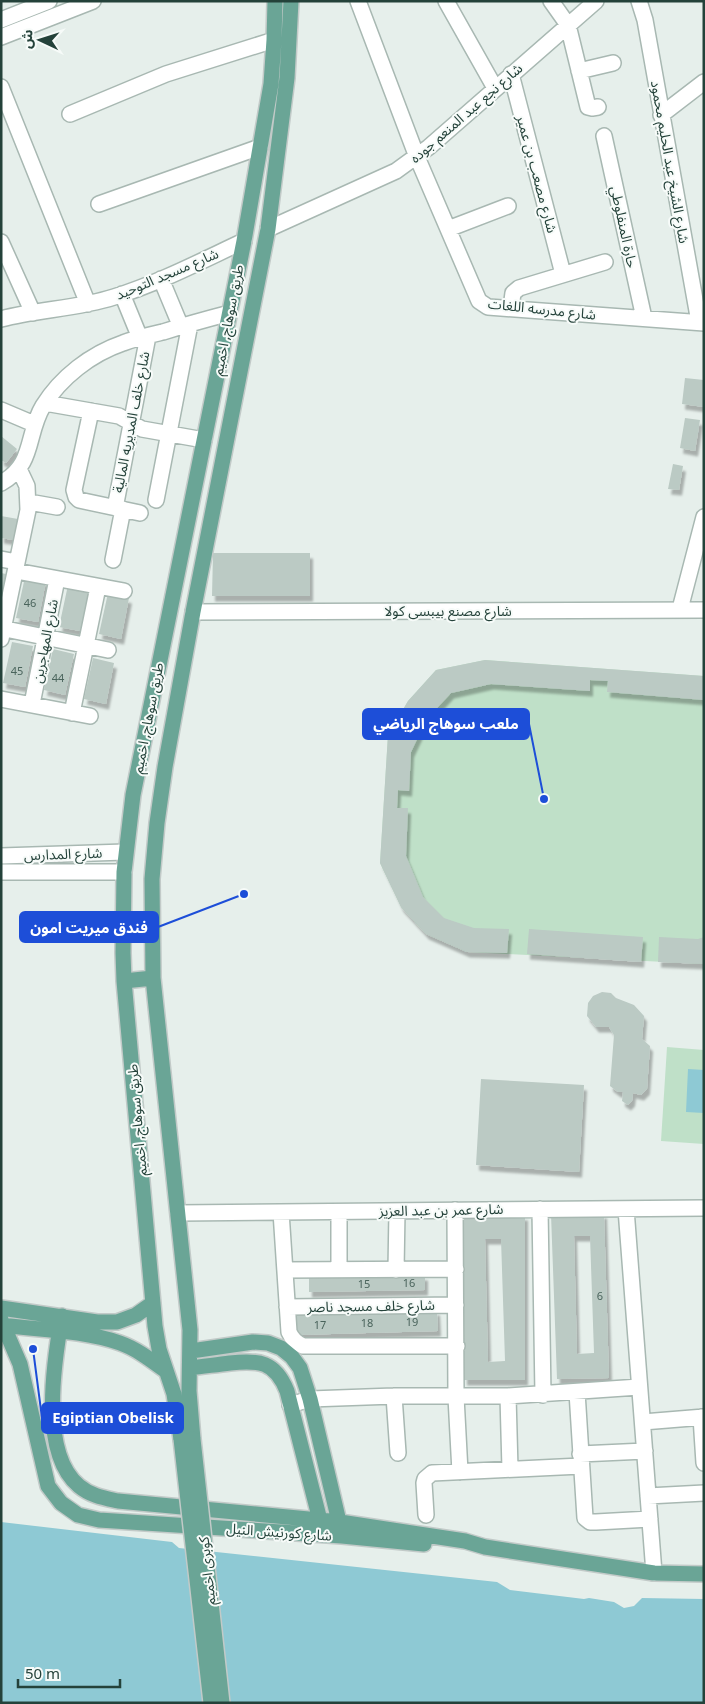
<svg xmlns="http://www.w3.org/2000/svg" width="705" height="1704" font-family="'Noto Sans','Noto Sans Arabic',sans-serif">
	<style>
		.green { fill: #bfe0c8 }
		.water { fill: #8ec9d4 }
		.building { fill: #bbcac4; fill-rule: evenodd; filter: url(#shadow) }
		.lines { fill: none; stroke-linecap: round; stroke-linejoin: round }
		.minor-casing { stroke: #a8b8b2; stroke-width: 18 }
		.major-casing { stroke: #c2cac8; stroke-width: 18 }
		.minor { stroke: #fff; stroke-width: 15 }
		.major { stroke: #6aa596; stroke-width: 15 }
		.major-bridge-casing { stroke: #c2cac8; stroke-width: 18; stroke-linecap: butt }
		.major-bridge { stroke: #6aa596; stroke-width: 15 }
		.labels { text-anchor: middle; stroke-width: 4; stroke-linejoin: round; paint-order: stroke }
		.number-label { font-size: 11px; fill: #4a645c }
		.street-label { font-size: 14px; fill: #24423a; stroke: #f7fbf9 }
		.leader { fill: none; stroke: #1d4ed8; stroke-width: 2 }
		.callout-dot { fill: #1d4ed8; stroke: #f7fbf9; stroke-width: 2 }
		.callout { fill: #1d4ed8; stroke: #1d4ed8; stroke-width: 2 }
		.callout-label { font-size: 15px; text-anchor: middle; font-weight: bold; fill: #fff }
	</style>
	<defs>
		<filter id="shadow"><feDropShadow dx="3" dy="5.5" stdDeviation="1" flood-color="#0004"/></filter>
	</defs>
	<rect width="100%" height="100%" fill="#e6efeb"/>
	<path class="green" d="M485 660 704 676V964L467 952 426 934 401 907 380 863 388 735 408 701 436 670Z
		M667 1047 704 1050V1144L661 1141Z"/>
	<path class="water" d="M688 1069 704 1070V1113L686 1112Z
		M1 1522 172 1542 179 1548 497 1582 510 1590 584 1599 589 1598 614 1602 624 1608 634 1606 642 1598 704 1599V1703H1Z"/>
	<path class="building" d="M685 378 704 380V407L682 404Z
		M685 418 700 420 695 451 680 448Z
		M1 436 17 449 6 463 1 460Z
		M673 464 683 466 679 490 668 489Z
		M1 516 18 519 13 540 1 538Z
		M213 553H310V596H212Z
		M1 573 6 574 2 592H1Z
		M25 577 46 581 38 622 16 618Z
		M68 585 89 590 80 631 59 627Z
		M108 593 129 598 121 639 99 634Z
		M12 642 33 646 25 687 3 683Z
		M53 649 74 654 65 695 44 690Z
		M93 658 114 663 106 704 84 699Z
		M485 660 704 676V700L607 692 608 681 590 680V691L491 684 451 693 426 720 411 752 409 791 398 790 397 808H408L406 856 423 897 444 918 474 928 509 929 507 953 467 952 426 934 401 907 380 863 388 735 408 701 436 670Z
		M529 929 643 937 641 962 527 954Z
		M659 937 698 939 704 937V964L658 962Z
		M602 992 611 993 616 998 634 1005 644 1016 642 1039 650 1046 647 1089 641 1095 633 1093 632 1101 628 1105 622 1101 623 1092H618L610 1086 614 1035 609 1027H596L587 1016 588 1003 593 996Z
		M481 1079 584 1085 579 1172 476 1165Z
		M604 1213 609 1378 557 1379 551 1214ZM574 1236H590L594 1353 577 1354Z
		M464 1215H525V1380H464ZM485 1239H501L505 1361 488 1362Z
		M425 1275V1290L309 1292V1278Z
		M437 1310 438 1331 296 1335V1314Z"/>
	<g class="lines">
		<defs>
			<path id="minor" d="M358 1 417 157 479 301 488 307 704 323
				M446 1 495 88
				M551 1 568 25 588 107 592 108 598 107
				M639 1 645 20 699 322
				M1 20 49 1
				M1 37 93 1
				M579 71 613 63
				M511 74 563 274
				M1 87 88 304
				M70 114 166 74 274 40
				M661 115 704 82
				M604 136 644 318
				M99 204 260 147
				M268 229 396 171 429 147 596 1
				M448 229 508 206
				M1 242 33 313
				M161 279 181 327
				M122 294 140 338
				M511 308 513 293 519 288 605 262
				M1 319C38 309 77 309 114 297 159 283 201 261 244 241
				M45 403 119 416 142 429 204 440
				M1 410 34 424
				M91 411 74 490 76 497 79 500 140 513
				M1 483C35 465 26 434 43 406 61 377 91 354 123 343 136 338 150 335 163 332 185 325 207 319 230 313
				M156 500 190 324
				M29 502 57 507
				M115 508 148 336
				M1 559 17 562
				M113 560 123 509
				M16 571 124 591
				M680 609 704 517
				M193 612 704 610
				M1 628 108 650
				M1 639 28 510 27 486 19 469
				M1 699 90 716
				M32 704 57 579
				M72 713 98 587
				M1 856 125 852
				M1 872H124
				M540 1209 543 1395
				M626 1209 654 1573
				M455 1210 456 1397 460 1472
				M281 1212 289 1332C292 1339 296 1343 303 1346H457
				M178 1213 704 1208
				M285 1270 456 1269
				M339 1270V1212
				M396 1270 397 1211
				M287 1307 456 1305
				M577 1392 585 1518 590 1522H596L650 1519
				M394 1396 398 1453
				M508 1396 510 1469
				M290 1405 310 1399 394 1396H508L639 1387
				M701 1417 704 1463
				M643 1422 704 1417
				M580 1454 645 1451
				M648 1496 704 1493
				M426 1515 424 1483 425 1479 432 1473 581 1466"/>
			<path id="major" d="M124 981 153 978
				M1 1308 97 1322H117L136 1315 153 1303
				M62 1316C54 1361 39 1453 79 1486 91 1496 104 1498 118 1501L340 1522 465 1541 485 1547 654 1573 704 1574
				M1 1320 20 1364 48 1486 61 1503 78 1515 99 1520 342 1536 424 1544
				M1 1325C40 1330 82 1330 120 1343 137 1349 151 1360 166 1371
				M191 1351 253 1342 268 1343 281 1348 292 1357 300 1368 310 1399 341 1530
				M190 1368C203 1366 216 1365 230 1363 259 1360 275 1361 287 1391L322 1528
				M181 1439 174 1394 159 1349 155 1326 124 981 123 953 124 872 133 795 244 241 271 84 274 40 275 1
				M193 1439 189 1391 190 1330 153 978 152 879 157 823 165 767 193 612 268 229 287 78 291 1"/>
		</defs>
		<use href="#minor" class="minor-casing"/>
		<use href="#major" class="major-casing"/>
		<use href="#minor" class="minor"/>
		<use href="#major" class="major"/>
		<defs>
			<path id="major-bridge" d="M181 1439 211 1703
				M193 1439 222 1703"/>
		</defs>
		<use href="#major-bridge" class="major-bridge-casing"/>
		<use href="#major-bridge" class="major-bridge"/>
	</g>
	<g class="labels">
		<g class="number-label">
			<text x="30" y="607">46</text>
			<text x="17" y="675">45</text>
			<text x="58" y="682">44</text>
			<text x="409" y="1287">16</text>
			<text x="364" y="1288">15</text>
			<text x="600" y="1300">6</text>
			<text x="412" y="1326">19</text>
			<text x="367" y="1327">18</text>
			<text x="320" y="1329">17</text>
		</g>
		<g class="street-label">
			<text transform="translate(466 113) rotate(-41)" y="5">شارع نجع عبد المنعم جوده</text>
			<text transform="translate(670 162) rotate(80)" y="5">شارع الشيخ عبد الحليم محمود</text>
			<text transform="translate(537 174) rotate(75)" y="5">شارع مصعب بن عمير</text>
			<text transform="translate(624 227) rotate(78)" y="5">حارة المنفلوطي</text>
			<text transform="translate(167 274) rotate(-23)" y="5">شارع مسجد التوحيد</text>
			<text transform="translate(542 309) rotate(6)" y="5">شارع مدرسه اللغات</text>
			<text transform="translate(228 320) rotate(-79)" y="5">طريق سوهاج, اخميم</text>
			<text transform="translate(131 422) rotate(-79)" y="5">شارع خلف المديريه المالية</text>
			<text x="448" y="616">شارع مصنع بيبسى كولا</text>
			<text transform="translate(45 641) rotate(-79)" y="5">شارع المهاجرين</text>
			<text transform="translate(148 718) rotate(-79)" y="5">طريق سوهاج, اخميم</text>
			<text transform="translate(63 854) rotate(-2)" y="5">شارع المدارس</text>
			<text transform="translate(137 1120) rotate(-95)" y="5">طريق سوهاج, اخميم</text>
			<text transform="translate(441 1210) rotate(-1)" y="5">شارع عمر بن عبد العزيز</text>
			<text transform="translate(371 1306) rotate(-1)" y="5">شارع خلف مسجد ناصر</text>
			<text transform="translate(279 1532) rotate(4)" y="5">شارع كورنيش النيل</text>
			<text transform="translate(207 1571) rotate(-96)" y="5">كوبرى اخميم</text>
		</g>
	</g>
	<path class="leader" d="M544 799L529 724M244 894L158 927M33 1349L42 1418"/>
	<g class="callout-dot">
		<circle cx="544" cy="799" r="5"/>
		<circle cx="244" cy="894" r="5"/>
		<circle cx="33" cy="1349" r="5"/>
	</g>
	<g class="callout">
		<rect x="363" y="709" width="166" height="30" rx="5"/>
		<rect x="20" y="912" width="138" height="30" rx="5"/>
		<rect x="42" y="1403" width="141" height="30" rx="5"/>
	</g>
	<g class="callout-label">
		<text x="446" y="729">ملعب سوهاج الرياضي</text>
		<text x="89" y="933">فندق ميريت امون</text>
		<text x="113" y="1423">Egiptian Obelisk</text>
	</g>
	<rect width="705" height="1704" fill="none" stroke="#24423a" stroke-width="5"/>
	<g transform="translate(40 40) rotate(274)" stroke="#f7fbf9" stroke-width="4" paint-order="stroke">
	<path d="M0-4L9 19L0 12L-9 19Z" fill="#24423a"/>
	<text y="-8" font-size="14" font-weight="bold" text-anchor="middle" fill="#24423a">ش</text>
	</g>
	<path d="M18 1679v8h102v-8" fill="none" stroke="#24423a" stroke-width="2.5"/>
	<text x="25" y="1679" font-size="15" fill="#24423a" stroke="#f7fbf9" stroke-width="4" paint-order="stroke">50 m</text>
</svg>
